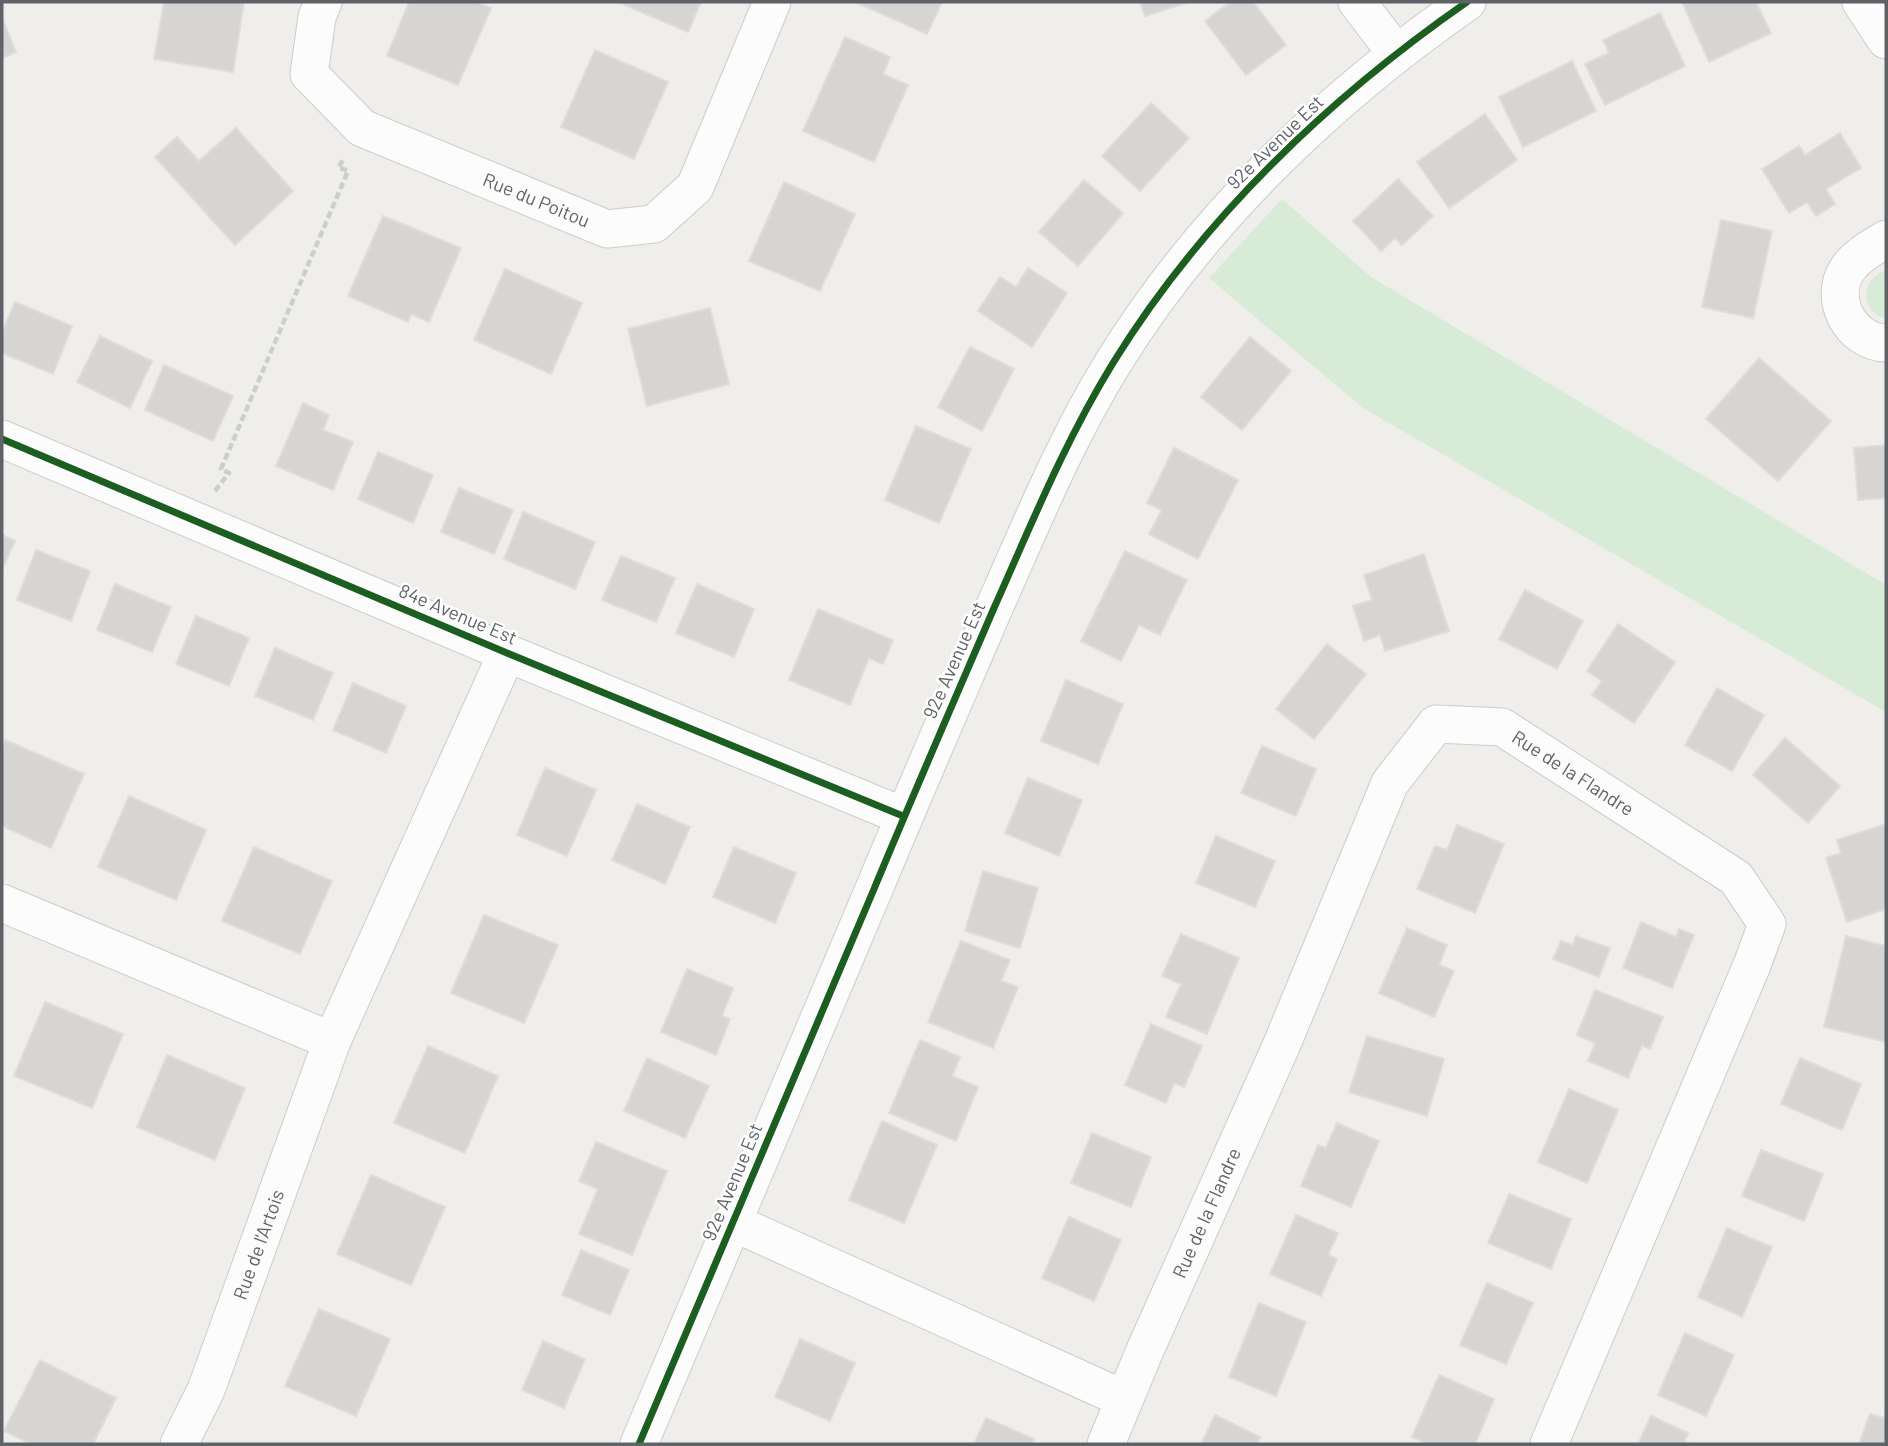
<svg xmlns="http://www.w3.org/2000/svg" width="1888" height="1446" font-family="Barlow,sans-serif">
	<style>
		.green { fill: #d8ebd6 }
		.building { fill: #d6d5d3; stroke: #deddd9; stroke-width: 2 }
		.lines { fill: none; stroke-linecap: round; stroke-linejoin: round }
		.street-casing { stroke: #cbcccc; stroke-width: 39 }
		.path { stroke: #cacfcc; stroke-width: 4.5; stroke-dasharray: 7 3.5; stroke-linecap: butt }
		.street { stroke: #fdfcfc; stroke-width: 37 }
		.cycleway-casing { stroke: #fff; stroke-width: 11 }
		.cycleway { stroke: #1b5e20; stroke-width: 7 }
		.labels { text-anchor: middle; stroke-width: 5; stroke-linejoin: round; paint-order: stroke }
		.street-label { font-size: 19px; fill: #5f6368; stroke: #fff }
	</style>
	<rect width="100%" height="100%" fill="#efeeea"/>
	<path class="green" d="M1282 199 1371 277 1886 585V712L1363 408 1209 278Z
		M1886 269V318C1868 316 1860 293 1872 279 1876 275 1882 272 1886 269Z"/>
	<path class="building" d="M164 2H244L233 72 154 59Z
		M409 2H476L491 8 458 85 387 56Z
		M618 2H701L688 32Z
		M855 2H942L927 34Z
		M1140 2H1189L1145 16Z
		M1230 2H1253L1286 45 1246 75 1205 21Z
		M1682 2H1756L1771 33 1709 62Z
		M1660 13 1685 66 1605 105 1585 64 1609 53 1603 40Z
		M2 18 16 52 2 58Z
		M845 37 890 57 883 74 908 85 874 162 803 131Z
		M595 50 668 82 634 159 561 127Z
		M1572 61 1596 111 1523 147 1499 97Z
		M1151 103 1189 138 1140 191 1102 156Z
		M1485 114 1517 160 1449 208 1417 162Z
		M236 128 293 191 235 245 155 157 177 137 199 161Z
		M1840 133 1861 168 1826 189 1835 204 1816 216 1807 202 1789 213 1762 169 1799 146 1805 155Z
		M1398 179 1433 216 1402 245 1395 238 1381 251 1353 221Z
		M1084 180 1123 213 1078 266 1039 232Z
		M784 182 855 214 820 291 749 261Z
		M383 216 461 248 429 322 411 314 408 322 348 296Z
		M1721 220 1772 231 1753 318 1702 307Z
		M1028 268 1067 293 1032 347 978 311 1000 277 1016 287Z
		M505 269 582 303 551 374 474 340Z
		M15 302 72 326 53 374 2 353V333Z
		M710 308 729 384 647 406 628 329Z
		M100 336 152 361 130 408 77 382Z
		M1250 337 1291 371 1242 430 1201 397Z
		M970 347 1014 369 982 431 938 407Z
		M1759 358 1831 421 1778 481 1706 419Z
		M164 365 233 396 213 441 145 410Z
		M303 403 329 415 323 430 353 442 333 490 276 466Z
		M916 426 971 449 939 523 885 500Z
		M1886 445V498L1858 500 1854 448Z
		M1174 448 1238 480 1198 559 1149 534 1162 510 1147 503Z
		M378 452 433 475 413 523 358 499Z
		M459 488 513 510 494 554 441 532Z
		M523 512 595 542 575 589 504 559Z
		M2 535 15 541 2 570Z
		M36 550 90 571 71 621 17 600Z
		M1125 551 1187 580 1160 635 1139 625 1121 661 1081 641Z
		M1424 554 1449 631 1385 651 1380 635 1364 641 1353 606 1372 600 1364 575Z
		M621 556 675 578 656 622 602 600Z
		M115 584 171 607 152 652 97 630Z
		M697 584 754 609 734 657 676 633Z
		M1525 590 1583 621 1557 669 1499 639Z
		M818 609 893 640 883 664 869 658 850 705 789 680Z
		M196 616 249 638 229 686 176 664Z
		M1618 624 1675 662 1634 723 1592 695 1602 681 1587 671Z
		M1327 644 1366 674 1314 739 1276 709Z
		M275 648 333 673 313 720 255 696Z
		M1066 680 1123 704 1098 764 1041 741Z
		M353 683 406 706 386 753 333 730Z
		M1717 688 1764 715 1732 771 1685 745Z
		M1785 738 1840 786 1808 823 1753 775Z
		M5 740 84 774 51 848 2 826V748Z
		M1262 746 1316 769 1296 816 1241 793Z
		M545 768 596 790 567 856 517 835Z
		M1028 778 1082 800 1059 856 1005 833Z
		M129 796 206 830 176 900 98 867Z
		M637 804 690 827 665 884 612 860Z
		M1886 824V909L1847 922 1826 858 1841 853 1837 840Z
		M1457 825 1504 844 1475 913 1417 889 1435 846 1447 850Z
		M1216 836 1275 861 1255 907 1196 883Z
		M254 847 332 881 300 954 222 921Z
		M734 847 796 873 775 923 713 897Z
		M983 871 1038 888 1020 948 965 931Z
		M484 915 558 945 524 1023 451 993Z
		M1641 922 1676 937 1679 929 1694 935 1672 988 1623 968Z
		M1407 928 1447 945 1439 965 1454 971 1434 1017 1379 993Z
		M1181 934 1239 958 1207 1034 1166 1017 1181 984 1162 976Z
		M1576 936 1610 948 1599 977 1553 959 1561 941 1573 945Z
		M1846 936 1886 946V1042L1824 1027Z
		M961 941 1010 960 1001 981 1018 987 993 1048 928 1022Z
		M687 969 733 988 722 1016 730 1019 716 1055 661 1032Z
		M1595 990 1663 1017 1650 1049 1642 1045 1628 1078 1588 1061 1595 1043 1577 1035Z
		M45 1002 123 1034 92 1108 14 1076Z
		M1151 1024 1202 1046 1184 1087 1174 1083 1166 1103 1125 1085Z
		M1367 1036 1444 1059 1427 1116 1349 1092Z
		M920 1040 960 1057 952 1076 978 1087 956 1141 889 1113Z
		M428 1046 498 1076 465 1153 394 1123Z
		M167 1055 245 1088 215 1160 137 1127Z
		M647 1058 709 1086 685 1138 624 1111Z
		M1800 1058 1861 1084 1842 1130 1781 1104Z
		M1569 1089 1618 1110 1587 1183 1538 1162Z
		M882 1121 937 1145 904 1223 849 1200Z
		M1337 1123 1379 1141 1351 1207 1301 1186 1318 1145 1326 1148Z
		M1092 1133 1151 1157 1131 1207 1071 1183Z
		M596 1142 667 1171 632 1255 579 1234 598 1189 579 1181Z
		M1761 1150 1823 1174 1804 1221 1742 1196Z
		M371 1175 445 1207 411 1285 337 1254Z
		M1509 1194 1571 1219 1551 1269 1488 1243Z
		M1296 1215 1338 1233 1328 1255 1337 1259 1321 1296 1270 1274Z
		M1069 1217 1121 1240 1094 1301 1042 1278Z
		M1727 1228 1772 1247 1742 1317 1698 1297Z
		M581 1250 629 1270 610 1315 562 1295Z
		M1487 1283 1533 1303 1506 1364 1460 1345Z
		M1259 1303 1306 1322 1276 1396 1229 1377Z
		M319 1309 390 1339 356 1416 285 1386Z
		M1685 1333 1734 1355 1706 1416 1658 1395Z
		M800 1339 855 1363 830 1421 775 1397Z
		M543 1341 585 1359 564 1408 522 1390Z
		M40 1360 116 1398 93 1444H31L4 1431Z
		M1439 1375 1494 1399 1475 1444H1428L1412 1437Z
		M1886 1412V1444H1859L1870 1414 1884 1418Z
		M1215 1415 1260 1437 1257 1444H1201Z
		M1651 1416 1688 1433 1684 1442 1690 1444H1638Z
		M986 1418 1034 1439 1032 1444H974Z"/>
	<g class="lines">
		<defs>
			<g id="street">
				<path id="s1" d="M323 2 317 17 309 74 362 128 607 229 654 224 695 187 772 2"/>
				<path d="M1357 2 1396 53"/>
				<path d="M1861 2 1886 40"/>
				<path d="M1886 239C1873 247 1856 256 1847 270 1828 300 1851 342 1886 343"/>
				<path d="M2 439 507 653 903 816"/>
				<path d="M2 903 332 1041"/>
				<path d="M732 1222 1124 1399"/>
				<path id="s2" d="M179 1444 206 1390 332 1041 507 653"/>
				<path d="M639 1444C717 1259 796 1074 874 889 913 795 954 701 994 608 1031 525 1065 441 1113 363 1202 219 1329 98 1467 2"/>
				<path id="s3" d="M1106 1444 1146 1348 1282 1044 1390 783 1436 724 1502 727 1736 878 1767 924 1752 965 1549 1444"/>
			</g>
		</defs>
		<use href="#street" class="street-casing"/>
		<path class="path" d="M215 491 229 473 221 469 348 171 338 167 345 158"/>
		<use href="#street" class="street"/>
		<defs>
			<path id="cycleway" d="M2 439 507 653 903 816
				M639 1444C717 1259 796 1074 874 889 913 795 954 701 994 608 1031 525 1065 441 1113 363 1202 219 1329 98 1467 2"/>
		</defs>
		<use href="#cycleway" class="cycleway-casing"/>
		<use href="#cycleway" class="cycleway"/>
	</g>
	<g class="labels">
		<g class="street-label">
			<text transform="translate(1275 142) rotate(-44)" y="7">92e Avenue Est</text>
			<text dy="7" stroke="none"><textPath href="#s1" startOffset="338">Rue du Poitou</textPath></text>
			<text transform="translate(458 614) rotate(23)" y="7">84e Avenue Est</text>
			<text transform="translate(954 660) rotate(-66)" y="7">92e Avenue Est</text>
			<text dy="7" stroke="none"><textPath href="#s3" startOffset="945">Rue de la Flandre</textPath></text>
			<text transform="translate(732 1182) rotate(-67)" y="7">92e Avenue Est</text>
			<text dy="7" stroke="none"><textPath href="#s3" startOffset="252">Rue de la Flandre</textPath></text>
			<text dy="7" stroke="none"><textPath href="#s2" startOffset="215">Rue de l'Artois</textPath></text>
		</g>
	</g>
	<rect width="1888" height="1446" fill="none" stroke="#5f6368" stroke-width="7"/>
</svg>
